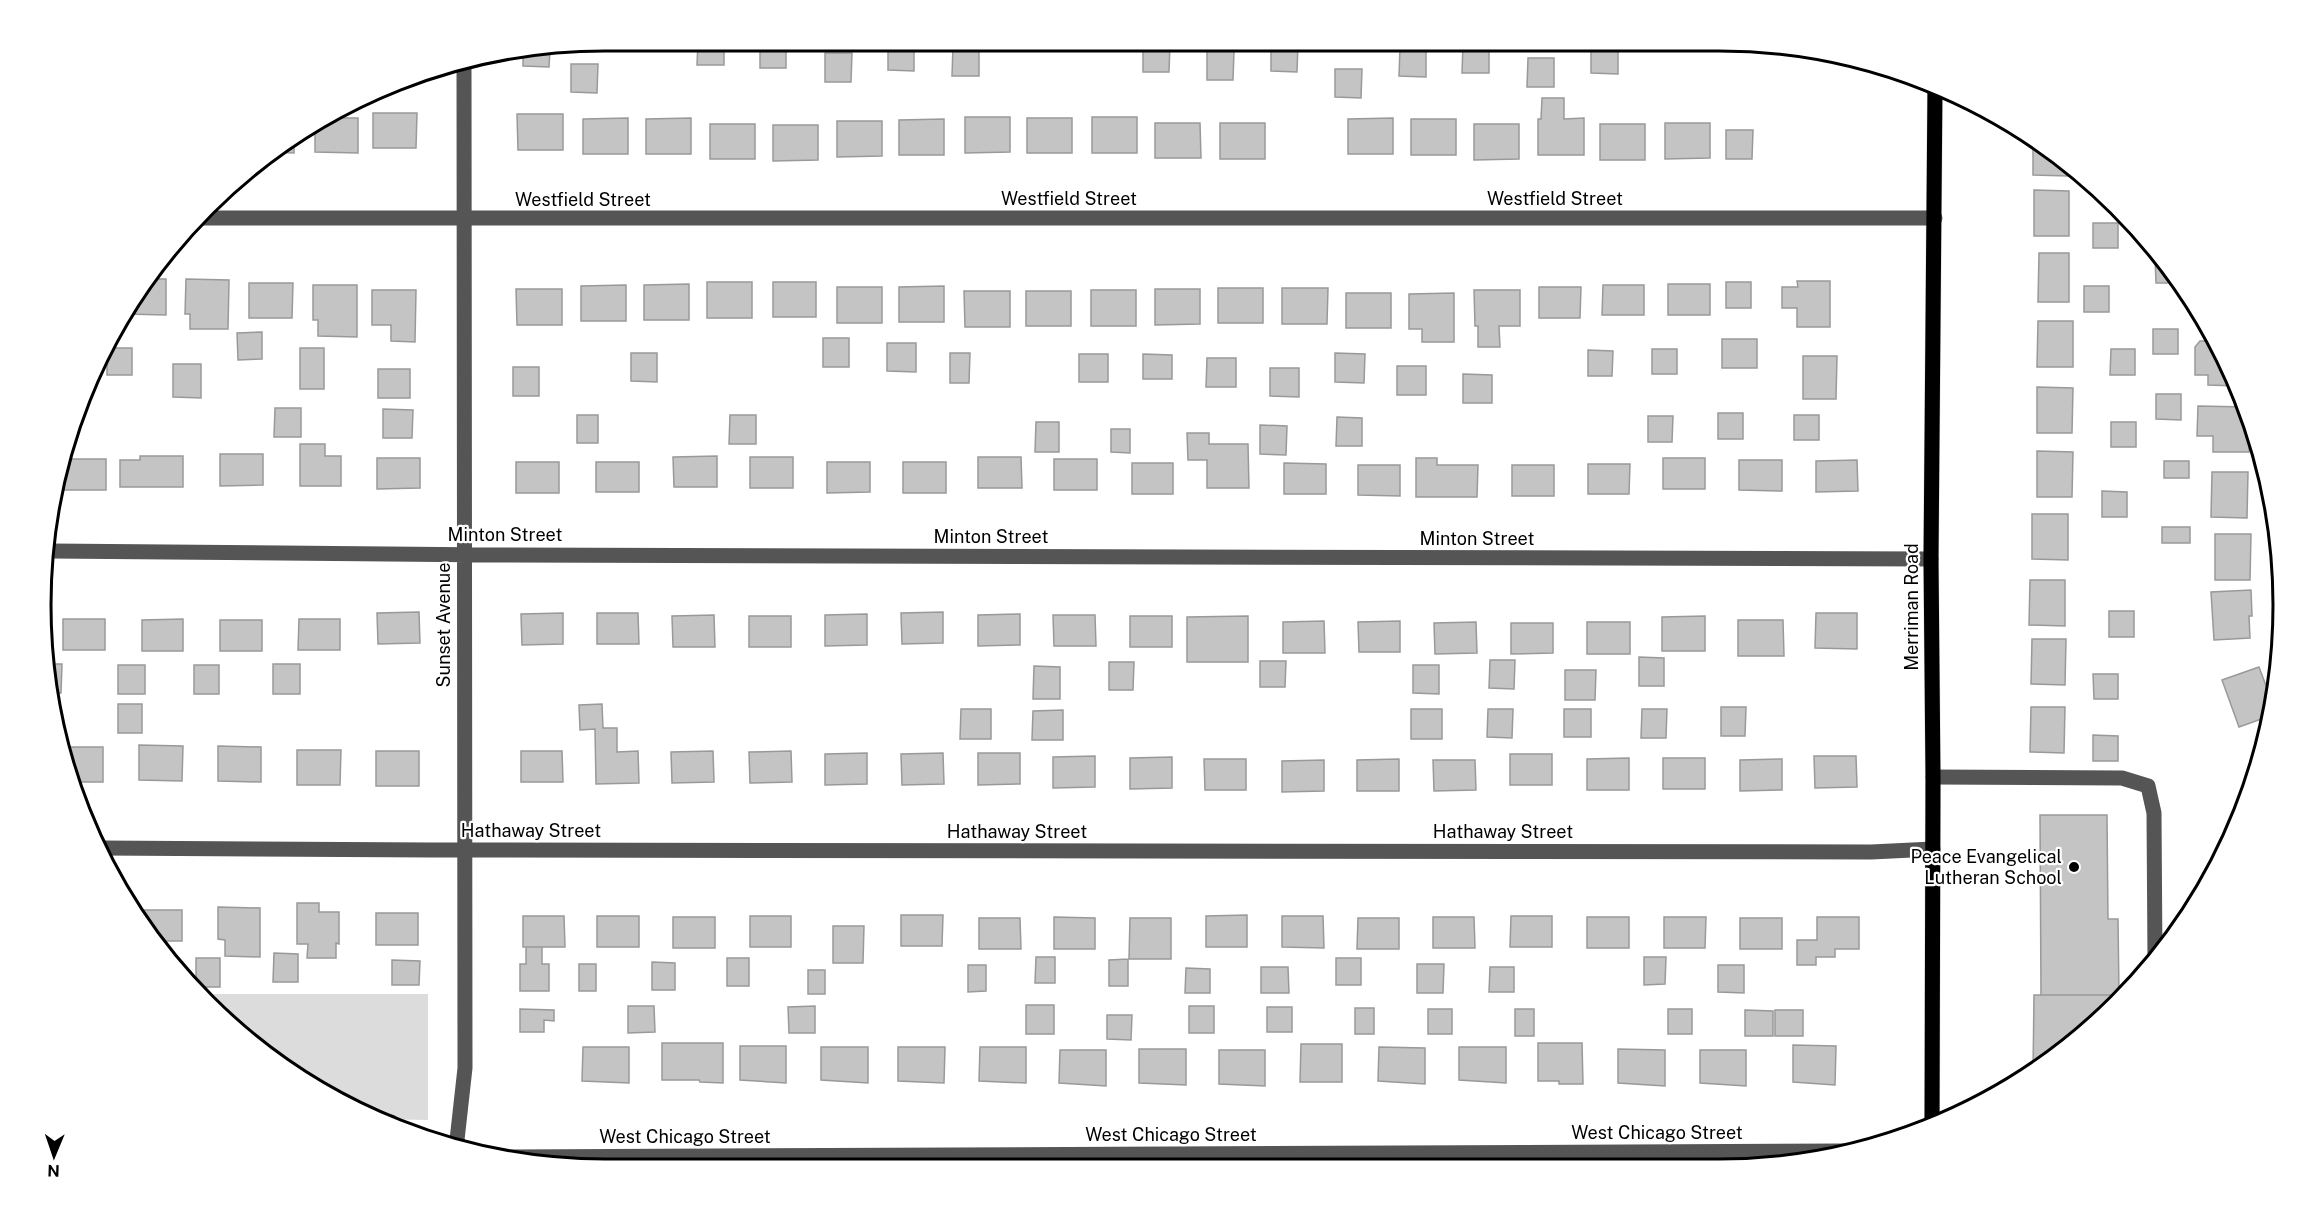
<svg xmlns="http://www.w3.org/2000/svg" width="2324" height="1210" font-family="'Public Sans',sans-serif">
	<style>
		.green { fill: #dcdcdc }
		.building { fill: #c4c4c4; stroke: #999; stroke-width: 1.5 }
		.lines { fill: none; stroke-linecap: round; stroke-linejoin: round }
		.major-casing { stroke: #dbdbdb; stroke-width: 16 }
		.minor { stroke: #555; stroke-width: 15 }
		.major { stroke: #000; stroke-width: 15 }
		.poi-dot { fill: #000; stroke: #fff; stroke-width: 2 }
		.labels { text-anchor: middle; stroke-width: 4.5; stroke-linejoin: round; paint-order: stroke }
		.street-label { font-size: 18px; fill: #000; stroke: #fff }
		.poi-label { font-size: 18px; fill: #000; stroke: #fff; text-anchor: end }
		.rim { fill: none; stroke: #000; stroke-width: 3 }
	</style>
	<rect width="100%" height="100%" fill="#fff"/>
	<path class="green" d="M199 994H428V1120L375 1119 355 1111 261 1053Z"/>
	<path class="building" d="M698 41H724V65H697Z
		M760 41H786V68H760Z
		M888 41 914 42V71L888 70Z
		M1271 43H1298L1297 72 1271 71Z
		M1143 44H1170L1169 72H1143Z
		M1463 44 1489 45V73H1462Z
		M1591 45H1618V74L1591 73Z
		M953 47H979V76H952Z
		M1400 48H1426V77L1399 76Z
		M550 50 549 67 523 66V54Z
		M1207 51H1234L1233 80H1207Z
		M825 53H852L851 82H825Z
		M1528 58H1554V87H1527Z
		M571 64H598L597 93 571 92Z
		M1335 69H1362L1361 98 1335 97Z
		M1542 98H1564V119L1584 118V155H1538V119H1541Z
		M373 113H417L416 148H373Z
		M517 114H563V150H518Z
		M965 117H1010V152L965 153Z
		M1092 117H1137V153H1092Z
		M336 118H358V153L315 152V129Z
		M628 118V154H583V119Z
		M691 118V154H646V119Z
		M1027 118H1072V153H1027Z
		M1393 118V154H1348V119Z
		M944 119V155H899V120Z
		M1411 119H1456V155H1411Z
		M837 121H882V156L837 157Z
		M1155 123H1200L1201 158H1155Z
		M1220 123H1265V159H1220Z
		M1665 123H1710V158L1665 159Z
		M710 124H755V159H710Z
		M1474 124H1519V159L1474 160Z
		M1600 124H1645V160H1600Z
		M773 125H818V160L773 161Z
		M1726 130H1753L1752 159H1726Z
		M2033 139 2068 162V176L2033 175Z
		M294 140V153L270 152Z
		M2034 190 2069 191V236H2034Z
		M2093 223H2118V248H2093Z
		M2039 253H2069V302H2038Z
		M2155 257H2161L2179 283H2156Z
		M147 279H166V315L125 314 135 292Z
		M186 279 229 280 228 329H190V314H185Z
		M1797 281H1830V327H1797V308H1782V287H1798Z
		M707 282H752V318H707Z
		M773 282H816V317H773Z
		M1726 282H1751V308H1726Z
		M249 283H293L292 318H249Z
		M689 284V320H644V285Z
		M1668 284H1710V315H1668Z
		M313 285H357V337L318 336V320H313Z
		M626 285V321H581V286Z
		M1603 285H1644V315H1602Z
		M944 286V322H899V287Z
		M2084 286H2109V312H2084Z
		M837 287H882V323H837Z
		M1539 287H1581L1580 318H1539Z
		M1218 288H1263V323H1218Z
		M1282 288H1328L1327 324H1282Z
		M516 289H562V325H517Z
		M1155 289H1200V324L1155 325Z
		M372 290H416L415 342 391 341V325H372Z
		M1091 290H1136V326H1091Z
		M1474 290H1520V326H1499L1500 347H1478V326H1475Z
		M964 291H1010V327H965Z
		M1026 291H1071V326H1026Z
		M1346 293H1391V328H1346Z
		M1454 293V342H1422V329H1409V294Z
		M2038 321H2073V367H2037Z
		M2153 329H2178V354H2153Z
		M262 332V359L238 360 237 333Z
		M823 338H849V367H823Z
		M1722 339H1757V368H1722Z
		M2200 341H2216L2236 386 2208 385V375H2195V347Z
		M887 343H916V372L887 371Z
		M110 348H132V375H107V354Z
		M300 348H324V389H300Z
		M1652 349H1677V374H1652Z
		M2111 349H2135V375H2110Z
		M1588 350 1613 351 1612 376H1588Z
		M631 353H657V382L631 381Z
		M950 353H970L969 383H950Z
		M1335 353 1365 354 1364 383 1335 382Z
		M1079 354H1108V382H1079Z
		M1143 354 1172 355V379H1143Z
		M1803 356H1837L1836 399H1803Z
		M1207 358H1236V387H1206Z
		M173 364H201V398L173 397Z
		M1397 366H1426V395H1397Z
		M513 367H539V396H513Z
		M1270 368H1299V397L1270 396Z
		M378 369H410V398H378Z
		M1463 374 1492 375V403H1463Z
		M2037 387 2073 388 2072 433H2037Z
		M2156 394H2181V420L2156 419Z
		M2198 406 2246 407 2249 413V452H2213V436H2197Z
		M275 408H301V437H274Z
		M383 409 413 410 412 438H383Z
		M1718 413H1743V439H1718Z
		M577 415H598V443H577Z
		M730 415H756V444H729Z
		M1794 415H1819V440H1794Z
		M1648 416H1673L1672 442H1648Z
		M1337 417 1362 418V446H1336Z
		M1036 422H1059V452H1035Z
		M2111 422H2136V447H2111Z
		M1260 425 1287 426 1286 455 1260 454Z
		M1111 429H1130V453L1111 452Z
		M1187 433H1209V444H1248L1249 488H1207V460H1188Z
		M300 444H325V456H341V486H300Z
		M2037 451 2073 452 2072 497H2037Z
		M220 454H263V485L220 486Z
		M140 456H183V487H120V460H140Z
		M717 456V487H674L673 457Z
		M750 457H793V488H750Z
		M978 457H1021L1022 488H978Z
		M377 458H420V488L377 489Z
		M1416 458H1437V465H1478L1477 497H1416Z
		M1663 458H1705V489H1663Z
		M63 459H106V490H63Z
		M1054 459H1097V490H1054Z
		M1739 460H1782V491L1739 490Z
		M1857 460 1858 491 1816 492V461Z
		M2164 461H2189V478H2164Z
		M516 462H559V493H516Z
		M596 462H639V492H596Z
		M827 462H870V492L827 493Z
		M903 462H946V493H903Z
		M1132 463H1173V494H1132Z
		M1284 463 1326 464V494H1284Z
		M1588 464H1630L1629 494H1588Z
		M1358 465H1400V496L1358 495Z
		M1512 465H1554V496H1512Z
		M2212 472H2248L2247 518 2211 517Z
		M2102 491 2127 492V517H2102Z
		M2032 514H2068V560L2032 559Z
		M2162 527H2190V543H2162Z
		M2215 534H2251L2250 580H2215Z
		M2030 580H2065V626L2029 625Z
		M2251 590 2252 616H2249L2250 638 2214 640 2211 592Z
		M2109 611H2134V637H2109Z
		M419 612 420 643 378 644 377 613Z
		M943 612V643L902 644 901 613Z
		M563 613V644L522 645 521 614Z
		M597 613H638L639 644H597Z
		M1816 613H1857V649L1815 648Z
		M867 614V645L825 646V615Z
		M1020 614V645L978 646V615Z
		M714 615 715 647H673L672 616Z
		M1053 615H1095L1096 646H1054Z
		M749 616H791V647H749Z
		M1130 616H1172V647H1130Z
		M1248 616V662H1187V617Z
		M1705 616V651H1662V617Z
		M63 619H105V650H63Z
		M183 619V651H142V620Z
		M299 619H340V650H298Z
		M220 620H262V651H220Z
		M1738 620H1783L1784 656H1738Z
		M1324 621 1325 653H1283V622Z
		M1400 621V652H1359L1358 622Z
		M1476 622 1477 653 1435 654 1434 623Z
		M1587 622H1630V654H1587Z
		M1511 623H1553V653L1511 654Z
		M2032 639H2066L2065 685 2031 684Z
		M1639 657 1664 658V686H1639Z
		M1490 660H1515L1514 689 1489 688Z
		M1260 661H1286L1285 687H1260Z
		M1109 662H1134L1133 690H1109Z
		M47 664H62L61 693H54Z
		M273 664H300V694H273Z
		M118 665H145V694H118Z
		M194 665H219V694H194Z
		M1413 665H1439V694L1413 693Z
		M1034 666 1060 667V699H1033Z
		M2259 667 2268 691 2265 693 2271 709 2270 716 2239 727 2222 680Z
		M1565 670H1596L1595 700H1565Z
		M2093 674H2118V699H2094Z
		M118 704H142V733H118Z
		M602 704 603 728H617V752L638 751 639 783 596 784 595 729 580 730 579 705Z
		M1721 707H1746L1745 736H1721Z
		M2031 707H2065L2064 753 2030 752Z
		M961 709H991V739H960Z
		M1411 709H1442V739H1411Z
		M1488 709H1513L1512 738 1487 737Z
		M1564 709H1591V737H1564Z
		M1642 709H1667L1666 738H1641Z
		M1063 710V740H1032L1033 711Z
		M2093 735 2118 736V761H2093Z
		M139 745 183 746 182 781 139 780Z
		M218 746 261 747V782L218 781Z
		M66 747H103V782H74Z
		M297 750H341L340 785H297Z
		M376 751H419V786H376Z
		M521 751H562L563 782H521Z
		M713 751 714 782 672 783 671 752Z
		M791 751 792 782 750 783 749 752Z
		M867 753V784L825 785V754Z
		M943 753 944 784 902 785 901 754Z
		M978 753H1020V784L978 785Z
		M1510 754H1552V785H1510Z
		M1095 756V787L1053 788V757Z
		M1814 756H1856L1857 787 1815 788Z
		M1172 757V788L1130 789V758Z
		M1629 758V790H1587V759Z
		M1663 758H1705V789H1663Z
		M1204 759H1246V790H1205Z
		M1399 759V791H1357V760Z
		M1782 759V790L1740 791V760Z
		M1324 760V791L1282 792V761Z
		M1433 760H1475L1476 790 1434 791Z
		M2040 815H2107L2108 919H2118L2119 995H2041Z
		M297 903H319V912H339V944L336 943V958H307L308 944H297Z
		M218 907 260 908V957L225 956V940L218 939Z
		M140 910H182V941H158Z
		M376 913H418V945H376Z
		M901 915H943L942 946H901Z
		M1247 915V947H1206V916Z
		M523 916H564L565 947H523Z
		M597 916H639V947H597Z
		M750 916H791V947H750Z
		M1282 916H1323L1324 948 1282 947Z
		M1511 916H1552V947H1510Z
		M673 917H715V948H673Z
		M1054 917 1095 918V949H1054Z
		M1433 917H1474L1475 948H1433Z
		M1587 917H1629V948H1587Z
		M1664 917H1706L1705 948H1664Z
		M1817 917H1859V949H1835V957H1816V965H1797V940H1817Z
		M979 918H1020L1021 949H979Z
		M1130 918H1171V959H1129Z
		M1358 918H1399V949H1357Z
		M1740 918H1782V949H1740Z
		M833 926H864L863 963H833Z
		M526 947H542V964H549V991H520V964H526Z
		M274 953 298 954V982H273Z
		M1036 957H1055V983H1035Z
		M1644 957H1666L1665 984 1644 985Z
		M196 958H220V987H196Z
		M727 958H749V986H727Z
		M1336 958H1361V985H1336Z
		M1128 959V986H1109V960Z
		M392 960 420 961 419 985H392Z
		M652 962 675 963V990H652Z
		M579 964H596V991H579Z
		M1417 964H1444L1443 993H1417Z
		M968 965H986V991L968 992Z
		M1718 965H1744V993L1718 992Z
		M1261 967H1288L1289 993H1261Z
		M1490 967H1514V992H1489Z
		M1186 968 1210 969V993H1185Z
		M808 970H825V994H808Z
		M2034 995H2119V999L2033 1074Z
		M1026 1005H1054V1034H1026Z
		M628 1006H654L655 1032 628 1033Z
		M815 1006V1033H789L788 1007Z
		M1189 1006H1214V1033H1189Z
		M1267 1007H1292V1032H1267Z
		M1355 1008H1374V1034H1355Z
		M520 1009 554 1010V1021L544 1020V1032H520Z
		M1428 1009H1452V1034H1428Z
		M1515 1009H1534V1036H1515Z
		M1668 1009H1692V1034H1668Z
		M1745 1010 1773 1011V1036H1745Z
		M1775 1010H1803V1036H1775Z
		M1107 1015H1132L1131 1040 1107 1039Z
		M662 1043H723V1083L700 1082 699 1080H662Z
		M1538 1043H1582L1583 1084H1559V1081H1538Z
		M1301 1044H1342V1082H1300Z
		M1793 1045 1836 1046 1835 1085 1793 1082Z
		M740 1046H786V1083L740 1080Z
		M583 1047H629V1083L582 1081Z
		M821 1047H868V1083L821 1080Z
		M898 1047H945L944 1083 898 1081Z
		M980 1047H1026V1083L979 1081Z
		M1379 1047 1425 1048V1084L1378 1081Z
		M1459 1047H1506V1083L1459 1080Z
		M1139 1049H1186V1085L1139 1083Z
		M1618 1049 1665 1050V1086L1618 1083Z
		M1060 1050H1106V1086L1059 1083Z
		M1219 1050H1265V1086L1219 1084Z
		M1700 1050H1746V1086L1700 1083Z"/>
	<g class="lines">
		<defs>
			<path id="major" d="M1932 1127 1933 777 1931 559 1935 86"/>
		</defs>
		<use href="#major" class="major-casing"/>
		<path class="minor" d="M204 218H1935
			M51 551 494 555 1931 559
			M1933 777 2122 778 2148 786 2154 813 2155 960
			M100 848 432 850 1871 852 1933 849
			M384 1122H391V1125
			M456 1149 465 1068 464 64
			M499 1157 1843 1151"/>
		<use href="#major" class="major"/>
	</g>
	<circle class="poi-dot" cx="2074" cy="867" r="6"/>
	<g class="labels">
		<g class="street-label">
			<text x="1069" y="205">Westfield Street</text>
			<text x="1555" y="205">Westfield Street</text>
			<text x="583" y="206">Westfield Street</text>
			<text x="505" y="541">Minton Street</text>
			<text x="991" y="543">Minton Street</text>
			<text x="1477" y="545">Minton Street</text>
			<text transform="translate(1912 607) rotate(-90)" y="6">Merriman Road</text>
			<text transform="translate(444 625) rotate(-90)" y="6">Sunset Avenue</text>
			<text x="531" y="837">Hathaway Street</text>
			<text x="1017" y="838">Hathaway Street</text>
			<text x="1503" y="838">Hathaway Street</text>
			<text x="1657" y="1139">West Chicago Street</text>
			<text x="1171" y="1141">West Chicago Street</text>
			<text x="685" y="1143">West Chicago Street</text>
		</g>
		<g class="poi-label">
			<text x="2062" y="863">Peace Evangelical<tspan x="2062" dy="21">Lutheran School</tspan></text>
		</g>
	</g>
	<path d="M0 0H2324V1210H0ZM605 51H1719A554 554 0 0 1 2273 605V605A554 554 0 0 1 1719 1159H605A554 554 0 0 1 51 605V605A554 554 0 0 1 605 51Z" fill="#fff" fill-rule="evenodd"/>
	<path class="rim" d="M605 51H1719A554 554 0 0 1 2273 605V605A554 554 0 0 1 1719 1159H605A554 554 0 0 1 51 605V605A554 554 0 0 1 605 51Z"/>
	<g transform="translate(54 1156) rotate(182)" stroke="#ffffff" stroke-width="4.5" paint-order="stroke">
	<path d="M0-4.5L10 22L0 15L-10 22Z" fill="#000000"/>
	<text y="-9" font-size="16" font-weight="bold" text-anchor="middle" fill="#000000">N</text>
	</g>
</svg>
